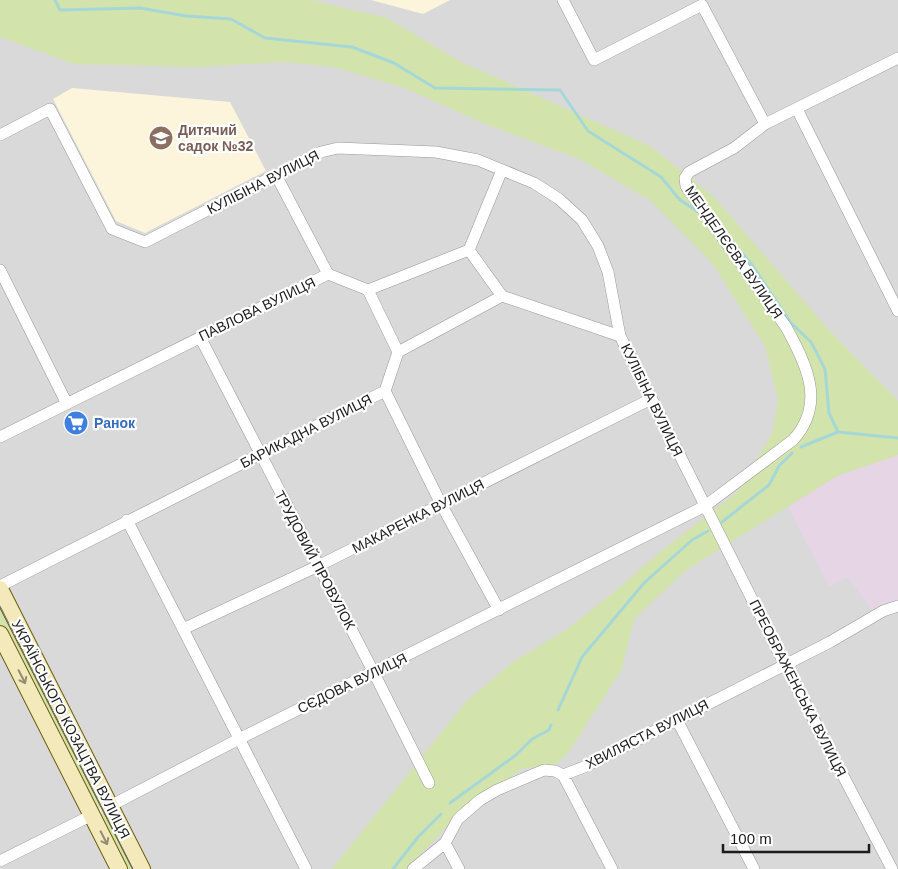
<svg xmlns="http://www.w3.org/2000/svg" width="898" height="869" font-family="Arial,sans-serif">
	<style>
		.residential { fill: #dad9d9 }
		.industrial { fill: #e5d5e5 }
		.education { fill: #fcf5dc }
		.grass { fill: #d3e3ac }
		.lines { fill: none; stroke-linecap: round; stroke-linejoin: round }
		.stream { stroke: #a6d7d7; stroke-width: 3 }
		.street-casing { stroke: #999; stroke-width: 12 }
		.secondary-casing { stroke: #695e0d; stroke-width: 18 }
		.street { stroke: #fff; stroke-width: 11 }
		.secondary { stroke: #f3e9ba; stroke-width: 16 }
		.tram { stroke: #6a6a6a; stroke-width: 1 }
		.oneway { stroke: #928d73 }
		.labels { text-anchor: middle; stroke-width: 4.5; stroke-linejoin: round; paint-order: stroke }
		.education-label { font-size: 14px; font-weight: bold; fill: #785e54; stroke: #fff; text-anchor: start }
		.street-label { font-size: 14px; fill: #1c1c1c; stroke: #fff }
		.shop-label { font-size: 14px; font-weight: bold; fill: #366cbe; stroke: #fff; text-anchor: start }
	</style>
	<rect width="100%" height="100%" fill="#ede7e2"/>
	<path class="residential" d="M0 0H898V869H145L0 583Z
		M0 641 116 869H0Z"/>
	<path class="industrial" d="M898 455V603L875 615 848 577 829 587 788 507 837 476Z"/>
	<path class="education" d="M371 0H450L423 14Z
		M72 88 230 102 266 171 145 233 116 221 53 99Z"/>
	<path class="grass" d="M0 0H310L387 18 461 62 650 146 714 197 829 330 898 401V455L837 476 686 570 634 619 622 669 569 752 556 764 522 769 467 805 407 869H332L466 702 513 662 567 629 613 593 660 552 736 493 772 434 778 400 765 346 712 263 650 200 579 159 483 123 407 89 334 67 284 62 196 67 74 64 0 37Z
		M0 595 106 804 93 811 0 628Z
		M109 810 139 869H123L96 816Z"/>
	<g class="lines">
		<path class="stream" d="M55 0 60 10 140 8 186 16 231 19 265 38 352 47 394 63 435 88 560 90 588 131 661 177 679 199 698 212
			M731 240 752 265 791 323 811 342 825 369 829 413 838 432
			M801 447 838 432 898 438
			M722 522 769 485 779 466 792 453
			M558 710 582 657 644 583 692 540 708 531
			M450 803 516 755 532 739 549 730 551 725
			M393 869 418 837 441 814"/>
		<defs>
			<path id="street" d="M563 0 594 60 702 5 765 124
				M797 109 898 311
				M0 135 50 109 112 229 145 242 321 152 338 148 436 152 478 160 534 183 559 199 582 220 598 246 608 272 620 336 784 663 892 869
				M276 175 328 274
				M469 250 502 296
				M0 270 67 404
				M368 290 398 352
				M200 337 374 673 429 783
				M385 391 441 504 499 610
				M0 437 328 274 368 290 469 250 502 170
				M127 520 306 869
				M0 586 385 391 398 352 502 296 620 336
				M183 629 318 566 651 399
				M676 718 754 869
				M563 775 612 869
				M110 806 239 739 705 506 793 440C826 404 807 365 786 327L686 186 685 178 689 172 734 148 765 124 898 58
				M445 843 459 869
				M0 861 92 815
				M413 869 445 843 458 819 480 800 497 790 544 770 555 771 563 775 584 767 830 642 883 611 898 606"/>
			<path id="secondary" d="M0 589 142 869
				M0 634 119 869"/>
		</defs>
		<use href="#street" class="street-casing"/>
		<use href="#secondary" class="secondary-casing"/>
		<use href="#street" class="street"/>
		<use href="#secondary" class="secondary"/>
		<path class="tram" d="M0 606 133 869"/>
	</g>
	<defs><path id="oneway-shaft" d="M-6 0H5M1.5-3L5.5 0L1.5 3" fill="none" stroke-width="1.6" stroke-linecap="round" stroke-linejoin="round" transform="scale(1.25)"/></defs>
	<g class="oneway">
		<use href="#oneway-shaft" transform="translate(22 677) rotate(63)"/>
		<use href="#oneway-shaft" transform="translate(104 838) rotate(63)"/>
	</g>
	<defs>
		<symbol id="school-disc" viewBox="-11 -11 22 22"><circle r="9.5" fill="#8d6e63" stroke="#fff"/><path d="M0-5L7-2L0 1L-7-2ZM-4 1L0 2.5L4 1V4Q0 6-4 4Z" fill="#fff"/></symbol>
		<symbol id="supermarket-disc" viewBox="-11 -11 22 22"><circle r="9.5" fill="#3f7fe0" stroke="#fff"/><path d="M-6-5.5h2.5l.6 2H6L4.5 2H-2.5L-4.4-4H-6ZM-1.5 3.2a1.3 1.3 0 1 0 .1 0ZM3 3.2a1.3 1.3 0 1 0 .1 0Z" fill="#fff"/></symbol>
	</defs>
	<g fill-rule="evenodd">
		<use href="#school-disc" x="147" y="124" width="28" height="28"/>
		<use href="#supermarket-disc" x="62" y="409" width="28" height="28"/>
	</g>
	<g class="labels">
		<g class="education-label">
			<text x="178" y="135">Дитячий<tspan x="178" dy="16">садок №32</tspan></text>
		</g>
		<g class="street-label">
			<text transform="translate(263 182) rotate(-27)" y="5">КУЛІБІНА ВУЛИЦЯ</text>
			<text transform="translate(734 252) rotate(55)" y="5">МЕНДЕЛЄЄВА ВУЛИЦЯ</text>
			<text transform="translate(257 309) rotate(-26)" y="5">ПАВЛОВА ВУЛИЦЯ</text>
			<text transform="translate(652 400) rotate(64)" y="5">КУЛІБІНА ВУЛИЦЯ</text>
			<text transform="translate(306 431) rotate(-27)" y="5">БАРИКАДНА ВУЛИЦЯ</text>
			<text transform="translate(418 516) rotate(-27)" y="5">МАКАРЕНКА ВУЛИЦЯ</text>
			<text transform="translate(315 560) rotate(62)" y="5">ТРУДОВИЙ ПРОВУЛОК</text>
			<text transform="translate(352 683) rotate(-26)" y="5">СЄДОВА ВУЛИЦЯ</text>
			<text transform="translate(798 688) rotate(63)" y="5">ПРЕОБРАЖЕНСЬКА ВУЛИЦЯ</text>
			<text transform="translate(71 729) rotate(63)" y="5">УКРАЇНСЬКОГО КОЗАЦТВА ВУЛИЦЯ</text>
			<text transform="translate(647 734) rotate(-27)" y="5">ХВИЛЯСТА ВУЛИЦЯ</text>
		</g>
		<g class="shop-label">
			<text x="94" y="428">Ранок</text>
		</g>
	</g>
	<path d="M723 844v8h146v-8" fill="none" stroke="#1c1c1c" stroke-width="2.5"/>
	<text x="730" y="844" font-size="15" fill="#1c1c1c" stroke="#ffffff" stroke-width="4" paint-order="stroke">100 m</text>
</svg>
